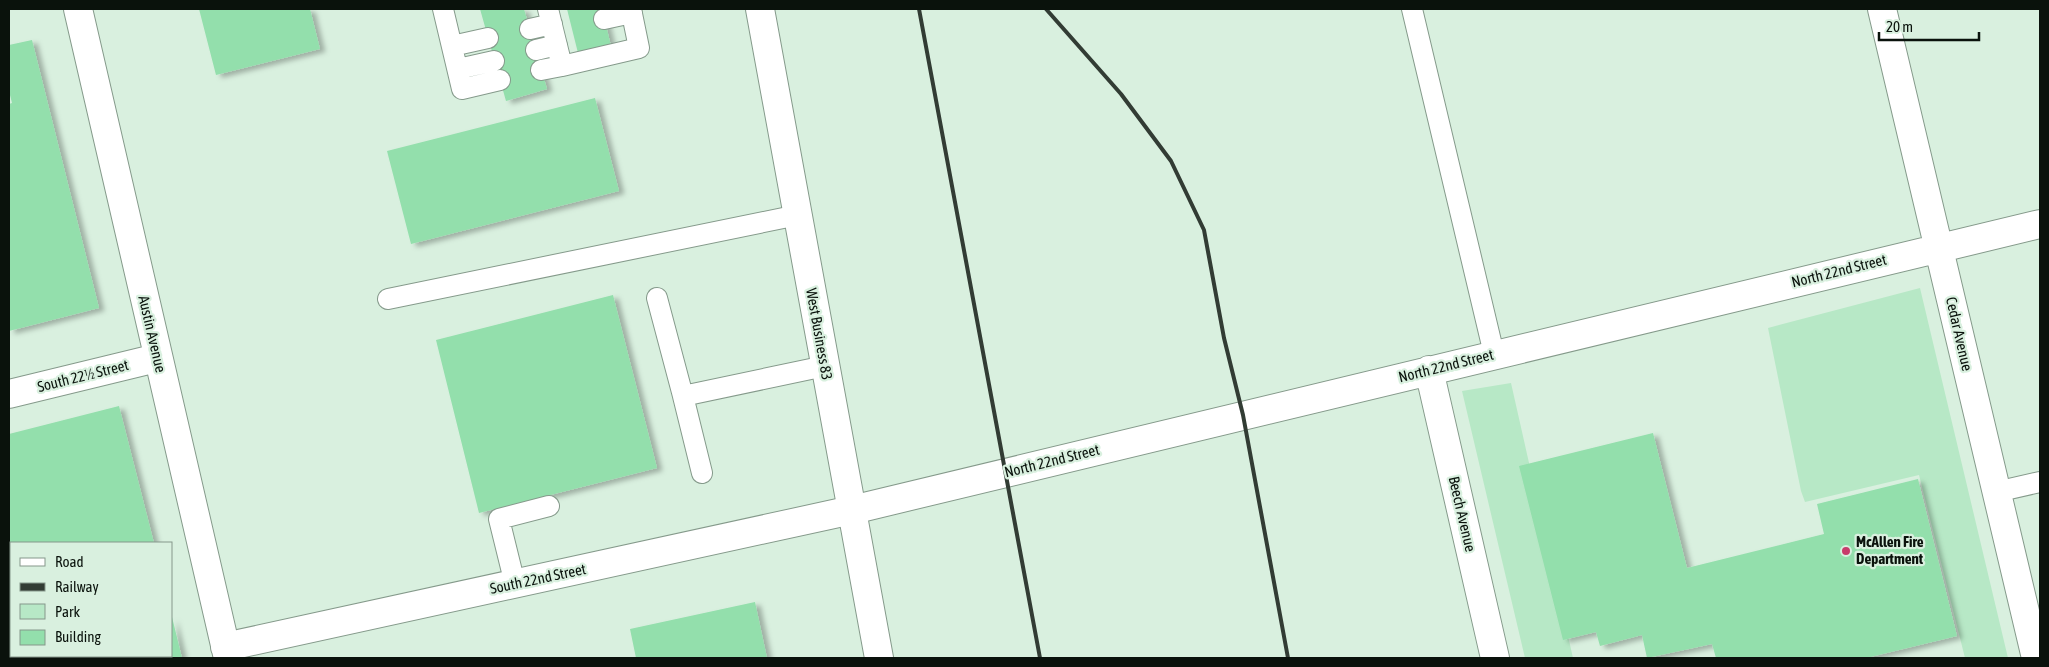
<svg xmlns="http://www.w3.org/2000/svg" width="2049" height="667" font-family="'Asap Condensed',sans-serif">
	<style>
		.green { fill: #b7e8c6 }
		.building { fill: #93dfac; filter: url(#shadow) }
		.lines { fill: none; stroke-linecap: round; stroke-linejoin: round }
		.lane-casing { stroke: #859a8b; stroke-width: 22 }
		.street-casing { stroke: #859a8b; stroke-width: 30 }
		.primary-casing { stroke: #859a8b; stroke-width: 30 }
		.lane { stroke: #fff; stroke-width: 20 }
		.street { stroke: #fff; stroke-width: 28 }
		.primary { stroke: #fff; stroke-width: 28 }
		.rail { stroke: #323c34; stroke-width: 4 }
		.poi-dot { fill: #c83b6b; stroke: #d9f0df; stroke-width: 2 }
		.labels { text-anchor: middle; stroke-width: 4.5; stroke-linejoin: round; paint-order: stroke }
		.street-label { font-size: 15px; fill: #0a120c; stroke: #d9f0df }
		.poi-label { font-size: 15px; font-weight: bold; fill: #0a120c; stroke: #d9f0df; text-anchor: start }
	</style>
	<defs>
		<filter id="shadow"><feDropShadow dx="5.5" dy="3" stdDeviation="2.5" flood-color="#0004"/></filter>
	</defs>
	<rect width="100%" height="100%" fill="#d9f0df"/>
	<path class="green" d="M1920 288 2008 658H1965L1919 475 1805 502 1801 491 1768 328Z
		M1511 383 1573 658H1525L1462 391Z"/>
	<path class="building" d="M199 9H310L320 49 216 75Z
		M480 9H524L547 89 506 101Z
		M567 9H602L611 46 578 53Z
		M32 40 99 308 9 331V104L12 103 9 91V45Z
		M595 98 619 191 411 244 387 151Z
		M613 295 657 468 479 513 436 340Z
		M119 406 154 543H11V656H171L172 617 182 658H9V434Z
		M1653 433 1687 568 1824 534 1817 504 1918 479 1957 636 1866 658H1716L1712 644 1647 658 1642 635 1600 646 1596 632 1563 640 1519 466Z
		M755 602 767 658H636L630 629Z"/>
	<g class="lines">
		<defs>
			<path id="lane" d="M443 9 462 89 500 80
				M548 9 562 66 639 48 631 9
				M1412 9 1494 354
				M604 19 632 13
				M530 29 552 24
				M452 46 488 38
				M536 50 557 45
				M458 69 494 61
				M541 70 562 66
				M657 298 683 396
				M388 299 798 215
				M702 473 683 396 825 366
				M1996 492 2040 482
				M515 584 499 519 549 506"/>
			<path id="street" d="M78 9 228 658
				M1882 9 2036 658
				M1429 370 1495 658
				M9 394 157 358
				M225 647 852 510 2040 224"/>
			<path id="primary" d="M760 9 879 658"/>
		</defs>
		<use href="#lane" class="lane-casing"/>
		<use href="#street" class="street-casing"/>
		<use href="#primary" class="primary-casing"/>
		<use href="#lane" class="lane"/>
		<use href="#street" class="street"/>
		<use href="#primary" class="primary"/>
		<path class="rail" d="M919 9 1040 658
			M1046 9 1121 94 1171 161 1204 230 1224 338 1243 415 1288 658"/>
	</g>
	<circle class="poi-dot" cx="1846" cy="551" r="5"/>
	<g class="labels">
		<g class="street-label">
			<text transform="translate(1839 271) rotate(-14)" y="5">North 22nd Street</text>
			<text transform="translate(152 334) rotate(77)" y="5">Austin Avenue</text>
			<text transform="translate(819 334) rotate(80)" y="5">West Business 83</text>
			<text transform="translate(1959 334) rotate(77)" y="5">Cedar Avenue</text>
			<text transform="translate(1446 366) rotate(-14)" y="5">North 22nd Street</text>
			<text transform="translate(83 376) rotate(-14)" y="5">South 22½ Street</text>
			<text transform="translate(1052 461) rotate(-14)" y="5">North 22nd Street</text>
			<text transform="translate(1462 514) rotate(77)" y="5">Beech Avenue</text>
			<text transform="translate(538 579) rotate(-12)" y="5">South 22nd Street</text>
		</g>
		<g class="poi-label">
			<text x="1856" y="547">McAllen Fire<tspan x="1856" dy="17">Department</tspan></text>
		</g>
	</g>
	<rect width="2049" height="667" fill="none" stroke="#0a120c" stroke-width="20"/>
	<rect x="10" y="542" width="162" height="115" fill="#d9f0df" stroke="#86978b"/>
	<rect x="20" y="558" width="25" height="8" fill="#ffffff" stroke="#86978b"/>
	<text x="55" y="567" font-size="15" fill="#0a120c">Road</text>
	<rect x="20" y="583" width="25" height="8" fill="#323c34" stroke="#86978b"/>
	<text x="55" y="592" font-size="15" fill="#0a120c">Railway</text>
	<rect x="20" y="604" width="25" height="15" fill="#b7e8c6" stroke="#86978b"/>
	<text x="55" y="617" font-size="15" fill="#0a120c">Park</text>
	<rect x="20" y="630" width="25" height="15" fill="#93dfac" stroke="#86978b"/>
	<text x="55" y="642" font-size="15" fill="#0a120c">Building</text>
	<path d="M1879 32v8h100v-8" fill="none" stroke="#0a120c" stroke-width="2.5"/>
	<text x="1886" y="32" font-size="15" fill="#0a120c" stroke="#d9f0df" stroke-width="4" paint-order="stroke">20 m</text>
</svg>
